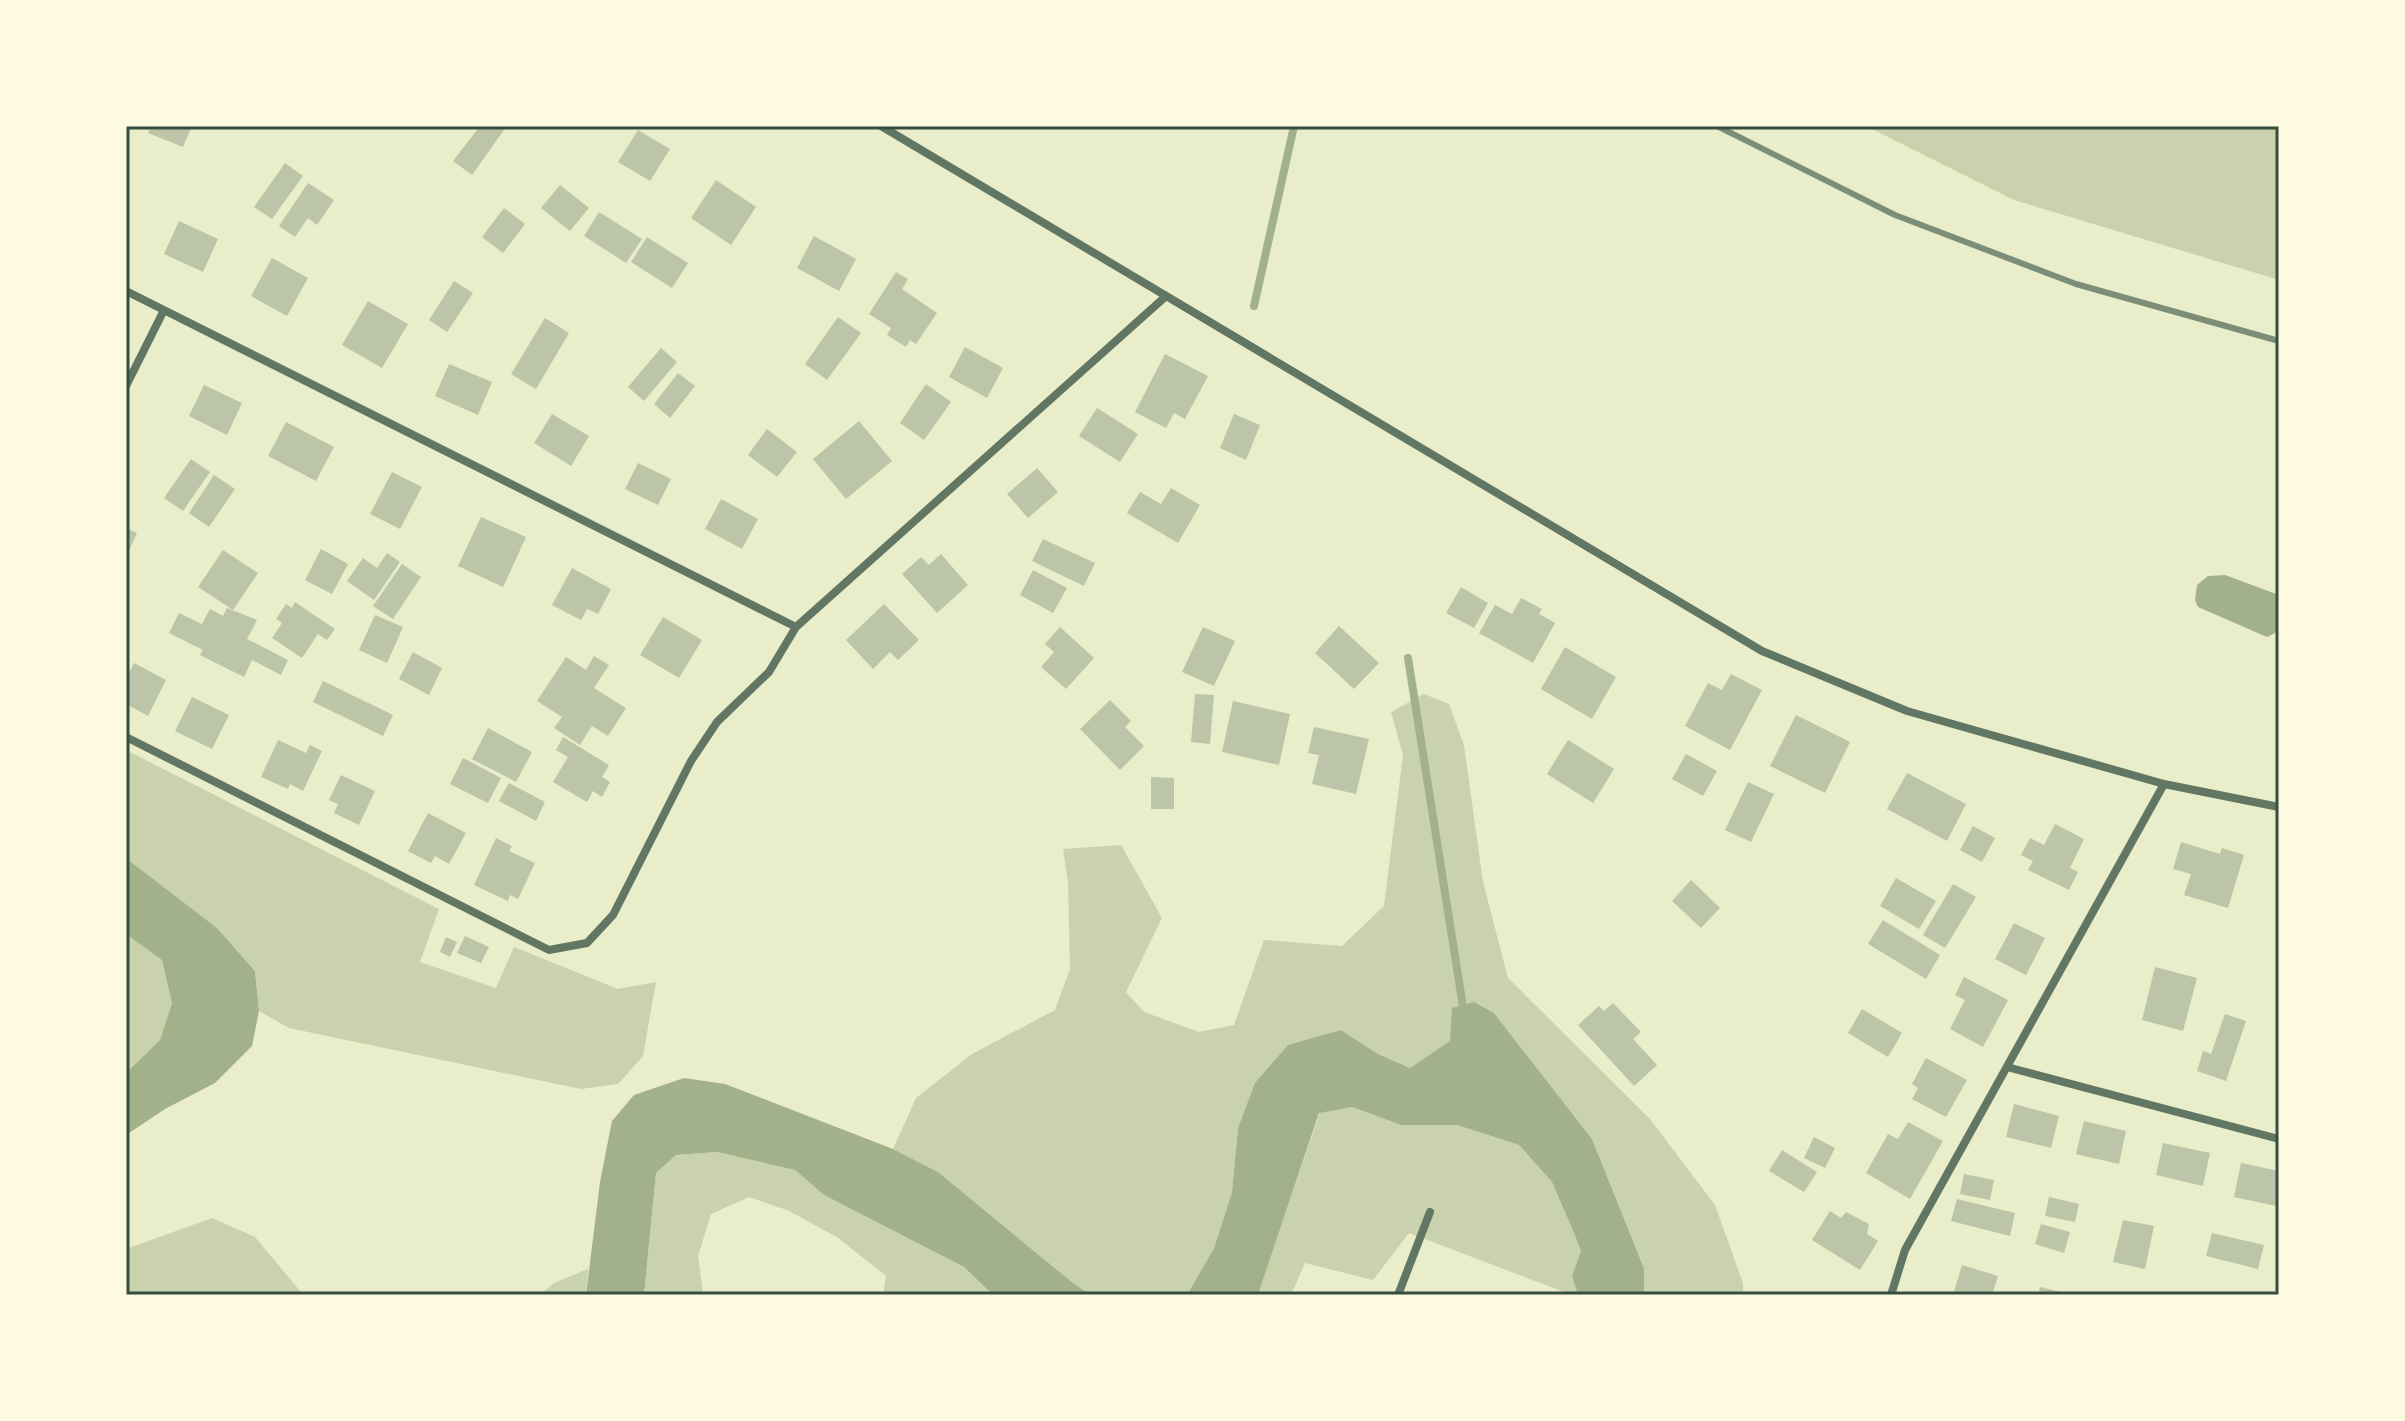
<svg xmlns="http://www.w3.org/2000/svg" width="2405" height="1421" font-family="'PT Sans',sans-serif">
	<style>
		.green { fill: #cad2ad }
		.water { fill: #a3b18a }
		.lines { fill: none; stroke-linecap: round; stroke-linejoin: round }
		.stream { stroke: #a3b18a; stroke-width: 8 }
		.building { fill: #bcc5a7 }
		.minor { stroke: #617663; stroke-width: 8 }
		.rail { stroke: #7c8e77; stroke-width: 6 }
		.neatline { fill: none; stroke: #344e41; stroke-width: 3 }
	</style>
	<rect width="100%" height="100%" fill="#e9edc9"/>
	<path class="green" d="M1866 126H2279V280L2014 200Z
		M1424 694 1449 704 1464 745 1483 882 1508 978 1650 1119 1715 1205 1743 1283V1295H1644V1267L1592 1139 1494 1013 1410 1068 1378 1054 1341 1030 1238 1128 1232 1192 1214 1248 1187 1295H1091L1073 1283 938 1172 893 1149 916 1098 972 1054 1055 1010 1070 969 1068 883 1063 849 1121 845 1162 918 1126 992 1144 1012 1199 1032 1234 1025 1264 940 1342 946 1384 906 1403 755 1391 712Z
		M126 750 439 909 420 962 496 988 514 947 618 989 656 982 643 1056 618 1084 581 1089 289 1028 259 1011 255 971 217 928 126 858Z
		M126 934 163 960 172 1003 160 1040 126 1073Z
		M1352 1107 1401 1125H1457L1519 1145 1552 1182 1574 1233 1581 1251 1572 1276 1578 1295H1572L1409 1233 1373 1280 1305 1263 1291 1295H1258L1320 1112Z
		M717 1152 795 1170 824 1195 964 1267 993 1295H883L886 1276 837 1237 787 1210 749 1197 711 1214 698 1256 703 1295H644L656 1173 676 1155Z
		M212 1218 255 1237 300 1291 312 1295H126V1249Z
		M588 1269 586 1295H540L554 1283Z"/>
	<path class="water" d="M2225 575 2279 595V631L2267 637 2198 607 2195 600 2197 585 2208 576Z
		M126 858 217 928 255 971 259 1011 252 1046 215 1083 165 1109 126 1135V1073L160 1040 172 1003 162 960 126 934Z
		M1474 1002 1494 1013 1592 1139 1644 1268V1295H1578L1572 1276 1581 1251 1574 1233 1552 1182 1519 1145 1457 1125H1401L1352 1107 1319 1113 1258 1295H1187L1214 1248 1232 1192 1238 1128 1255 1083 1288 1045 1341 1030 1378 1054 1410 1068 1450 1041 1452 1008Z
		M684 1078 725 1084 893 1149 938 1172 1073 1283 1091 1295H993L964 1267 824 1195 795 1170 717 1152 676 1155 656 1173 644 1295H586L600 1182 612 1121 634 1095Z"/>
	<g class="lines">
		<path class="stream" d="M1254 306 1294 126
			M1408 658 1464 1013"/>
	</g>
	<path class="building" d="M151 126H192L183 147 148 133Z
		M480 126 506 127 472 175 453 161Z
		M638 130 670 149 650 181 618 162Z
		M285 163 303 176 272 219 254 207Z
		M716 180 756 207 731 245 691 218Z
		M308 183 334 200 317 225 308 218 295 237 279 226Z
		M560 185 589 208 570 231 541 208Z
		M504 208 525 224 503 253 482 237Z
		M599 212 642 239 626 263 584 236Z
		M179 221 218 239 203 272 164 254Z
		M814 236 856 259 839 291 797 268Z
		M647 237 688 263 672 288 631 262Z
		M272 258 308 278 287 316 251 296Z
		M896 272 908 279 902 289 937 313 916 344 910 340 906 347 887 335 891 328 869 314Z
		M454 281 473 293 447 332 429 320Z
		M368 301 408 324 382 368 342 345Z
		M838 317 861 333 827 380 805 364Z
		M545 318 569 333 536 389 511 374Z
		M965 347 1003 368 987 398 949 377Z
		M661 348 677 362 644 401 628 387Z
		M1165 354 1208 376 1185 419 1174 413 1166 428 1135 412Z
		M449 364 492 382 478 415 435 396Z
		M678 373 695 386 670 418 654 404Z
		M926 384 951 402 924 440 900 423Z
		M204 385 242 403 227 435 189 416Z
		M1097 408 1138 434 1120 462 1079 436Z
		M552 414 589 436 571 466 534 443Z
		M1234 414 1260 425 1246 460 1220 448Z
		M859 421 892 461 846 499 813 459Z
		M286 422 334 447 316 481 268 456Z
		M767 429 797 452 777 477 748 455Z
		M191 459 210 472 183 511 164 498Z
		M638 463 671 479 658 505 625 489Z
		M1037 468 1058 492 1028 518 1007 494Z
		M392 472 422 487 400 529 370 514Z
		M214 475 235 489 209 527 189 513Z
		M1171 488 1200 505 1178 543 1127 513 1140 492 1161 504Z
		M721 499 758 519 742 549 705 529Z
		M481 517 526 537 503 587 458 566Z
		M126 528 137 533 126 557Z
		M1043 539 1095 563 1084 586 1032 561Z
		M321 549 348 564 332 594 305 580Z
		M223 550 258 573 233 610 198 587Z
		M387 553 400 562 374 600 347 581 363 558 377 568Z
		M941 554 968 585 937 613 902 574 921 557 929 565Z
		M402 564 421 577 393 619 373 606Z
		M572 568 611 589 598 614 587 609 581 620 552 605Z
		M1033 570 1067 588 1053 613 1020 595Z
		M1461 587 1488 603 1474 628 1446 613Z
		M1521 598 1542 609 1539 614 1555 623 1533 663 1479 633 1495 605 1512 614Z
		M295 602 335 629 327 640 318 634 302 658 272 638 282 623 276 619 286 604 292 608Z
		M884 604 919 640 898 660 890 652 873 669 846 640Z
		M227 608 257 620 247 639 288 660 281 675 252 660 244 677 200 655 203 650 169 633 179 613 202 624 210 609 223 616Z
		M375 615 403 627 387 663 359 650Z
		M663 617 702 640 679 678 640 655Z
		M1339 626 1379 663 1354 689 1315 653Z
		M1060 627 1094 658 1066 689 1041 667 1054 652 1045 644Z
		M1203 627 1235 641 1214 686 1182 672Z
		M1565 647 1616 677 1592 719 1541 689Z
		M413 652 442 668 429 695 399 679Z
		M594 656 609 665 594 688 626 708 608 736 592 726 580 745 554 728 562 717 537 701 566 657 586 670Z
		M134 663 166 680 148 716 126 704V679Z
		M1731 674 1762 690 1730 750 1685 726 1708 683 1722 690Z
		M323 681 393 715 383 736 313 702Z
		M1195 694 1214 695 1210 744 1191 742Z
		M192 697 229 715 212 749 175 731Z
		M1110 700 1131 721 1125 727 1144 746 1120 770 1080 729Z
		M1233 701 1290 714 1279 765 1222 752Z
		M1796 715 1850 742 1825 793 1770 766Z
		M1314 727 1369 739 1356 794 1312 784 1319 755 1308 753Z
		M488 728 532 752 516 782 472 759Z
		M563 737 609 765 602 777 610 782 602 797 593 791 587 802 553 782 568 757 556 750Z
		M278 740 306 753 310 745 322 751 303 791 290 784 288 789 261 777Z
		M1568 740 1614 769 1593 803 1547 774Z
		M1686 754 1717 771 1703 796 1672 779Z
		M463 758 501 778 488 803 450 784Z
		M1907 773 1966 804 1947 841 1887 809Z
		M341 775 375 791 359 825 334 813 338 804 329 800Z
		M1151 777 1174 778V809H1151Z
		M1748 782 1774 794 1751 842 1725 830Z
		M509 783 545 802 536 821 499 801Z
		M428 813 466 833 449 864 435 856 431 863 408 851Z
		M2055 824 2084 839 2070 868 2078 872 2069 890 2028 870 2033 861 2021 855 2030 838 2044 845Z
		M1973 826 1995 838 1982 862 1960 850Z
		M496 838 512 846 509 851 535 863 518 899 510 895 508 901 474 885Z
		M2181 842 2220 854 2222 848 2244 855 2228 908 2184 895 2191 874 2173 869Z
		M1896 878 1936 901 1919 929 1880 906Z
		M1691 880 1720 908 1701 928 1672 901Z
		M1953 884 1976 897 1945 948 1923 935Z
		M1883 920 1940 955 1926 979 1868 944Z
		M2014 923 2045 938 2026 975 1995 959Z
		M465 936 489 947 481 963 457 953Z
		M446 937 457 942 450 957 440 952Z
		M2155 967 2197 978 2183 1031 2142 1020Z
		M1964 977 2008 1000 1983 1047 1950 1029 1965 1000 1955 995Z
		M1613 1003 1641 1032 1633 1039 1657 1065 1634 1086 1578 1025 1599 1006 1604 1011Z
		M1862 1009 1902 1033 1888 1057 1848 1033Z
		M2225 1014 2246 1021 2226 1081 2197 1071 2203 1051 2211 1054Z
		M1926 1058 1967 1080 1946 1117 1912 1099 1918 1088 1912 1084Z
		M2014 1104 2059 1116 2051 1148 2006 1137Z
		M2084 1121 2126 1131 2119 1164 2076 1154Z
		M1908 1122 1943 1141 1910 1199 1866 1173 1888 1134 1898 1139Z
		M1814 1137 1835 1148 1825 1168 1804 1158Z
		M2163 1143 2210 1153 2203 1186 2156 1175Z
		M1782 1150 1817 1172 1804 1192 1769 1171Z
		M2241 1163 2279 1171 2276 1206 2234 1197Z
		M1964 1174 1994 1180 1990 1200 1960 1194Z
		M2049 1197 2079 1204 2075 1222 2045 1216Z
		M1957 1199 2015 1213 2010 1236 1951 1221Z
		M1830 1211 1841 1218 1846 1212 1869 1224 1867 1234 1878 1241 1860 1270 1812 1240Z
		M2123 1220 2154 1226 2145 1269 2113 1262Z
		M2041 1224 2070 1232 2064 1253 2035 1244Z
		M2212 1233 2264 1245 2258 1269 2206 1256Z
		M1962 1265 1998 1276 1992 1295H1953Z
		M2040 1287 2070 1294V1295H2038Z"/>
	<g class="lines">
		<path class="minor" d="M881 126 1762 651 1907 711 2164 784 2279 807
			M126 291 796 627 1165 297
			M126 386 164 310
			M126 737 549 950 587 943 613 915 691 761 717 722 769 672 796 627
			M2007 1067 2279 1139
			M1398 1295 1430 1212
			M1891 1295 1905 1250 2164 784"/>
		<path class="rail" d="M1717 126 1895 215 2076 284 2279 341"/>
	</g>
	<rect width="2405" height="1421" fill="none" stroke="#fefae0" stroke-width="256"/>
	<rect x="128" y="128" width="2149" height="1165" class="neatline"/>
</svg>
